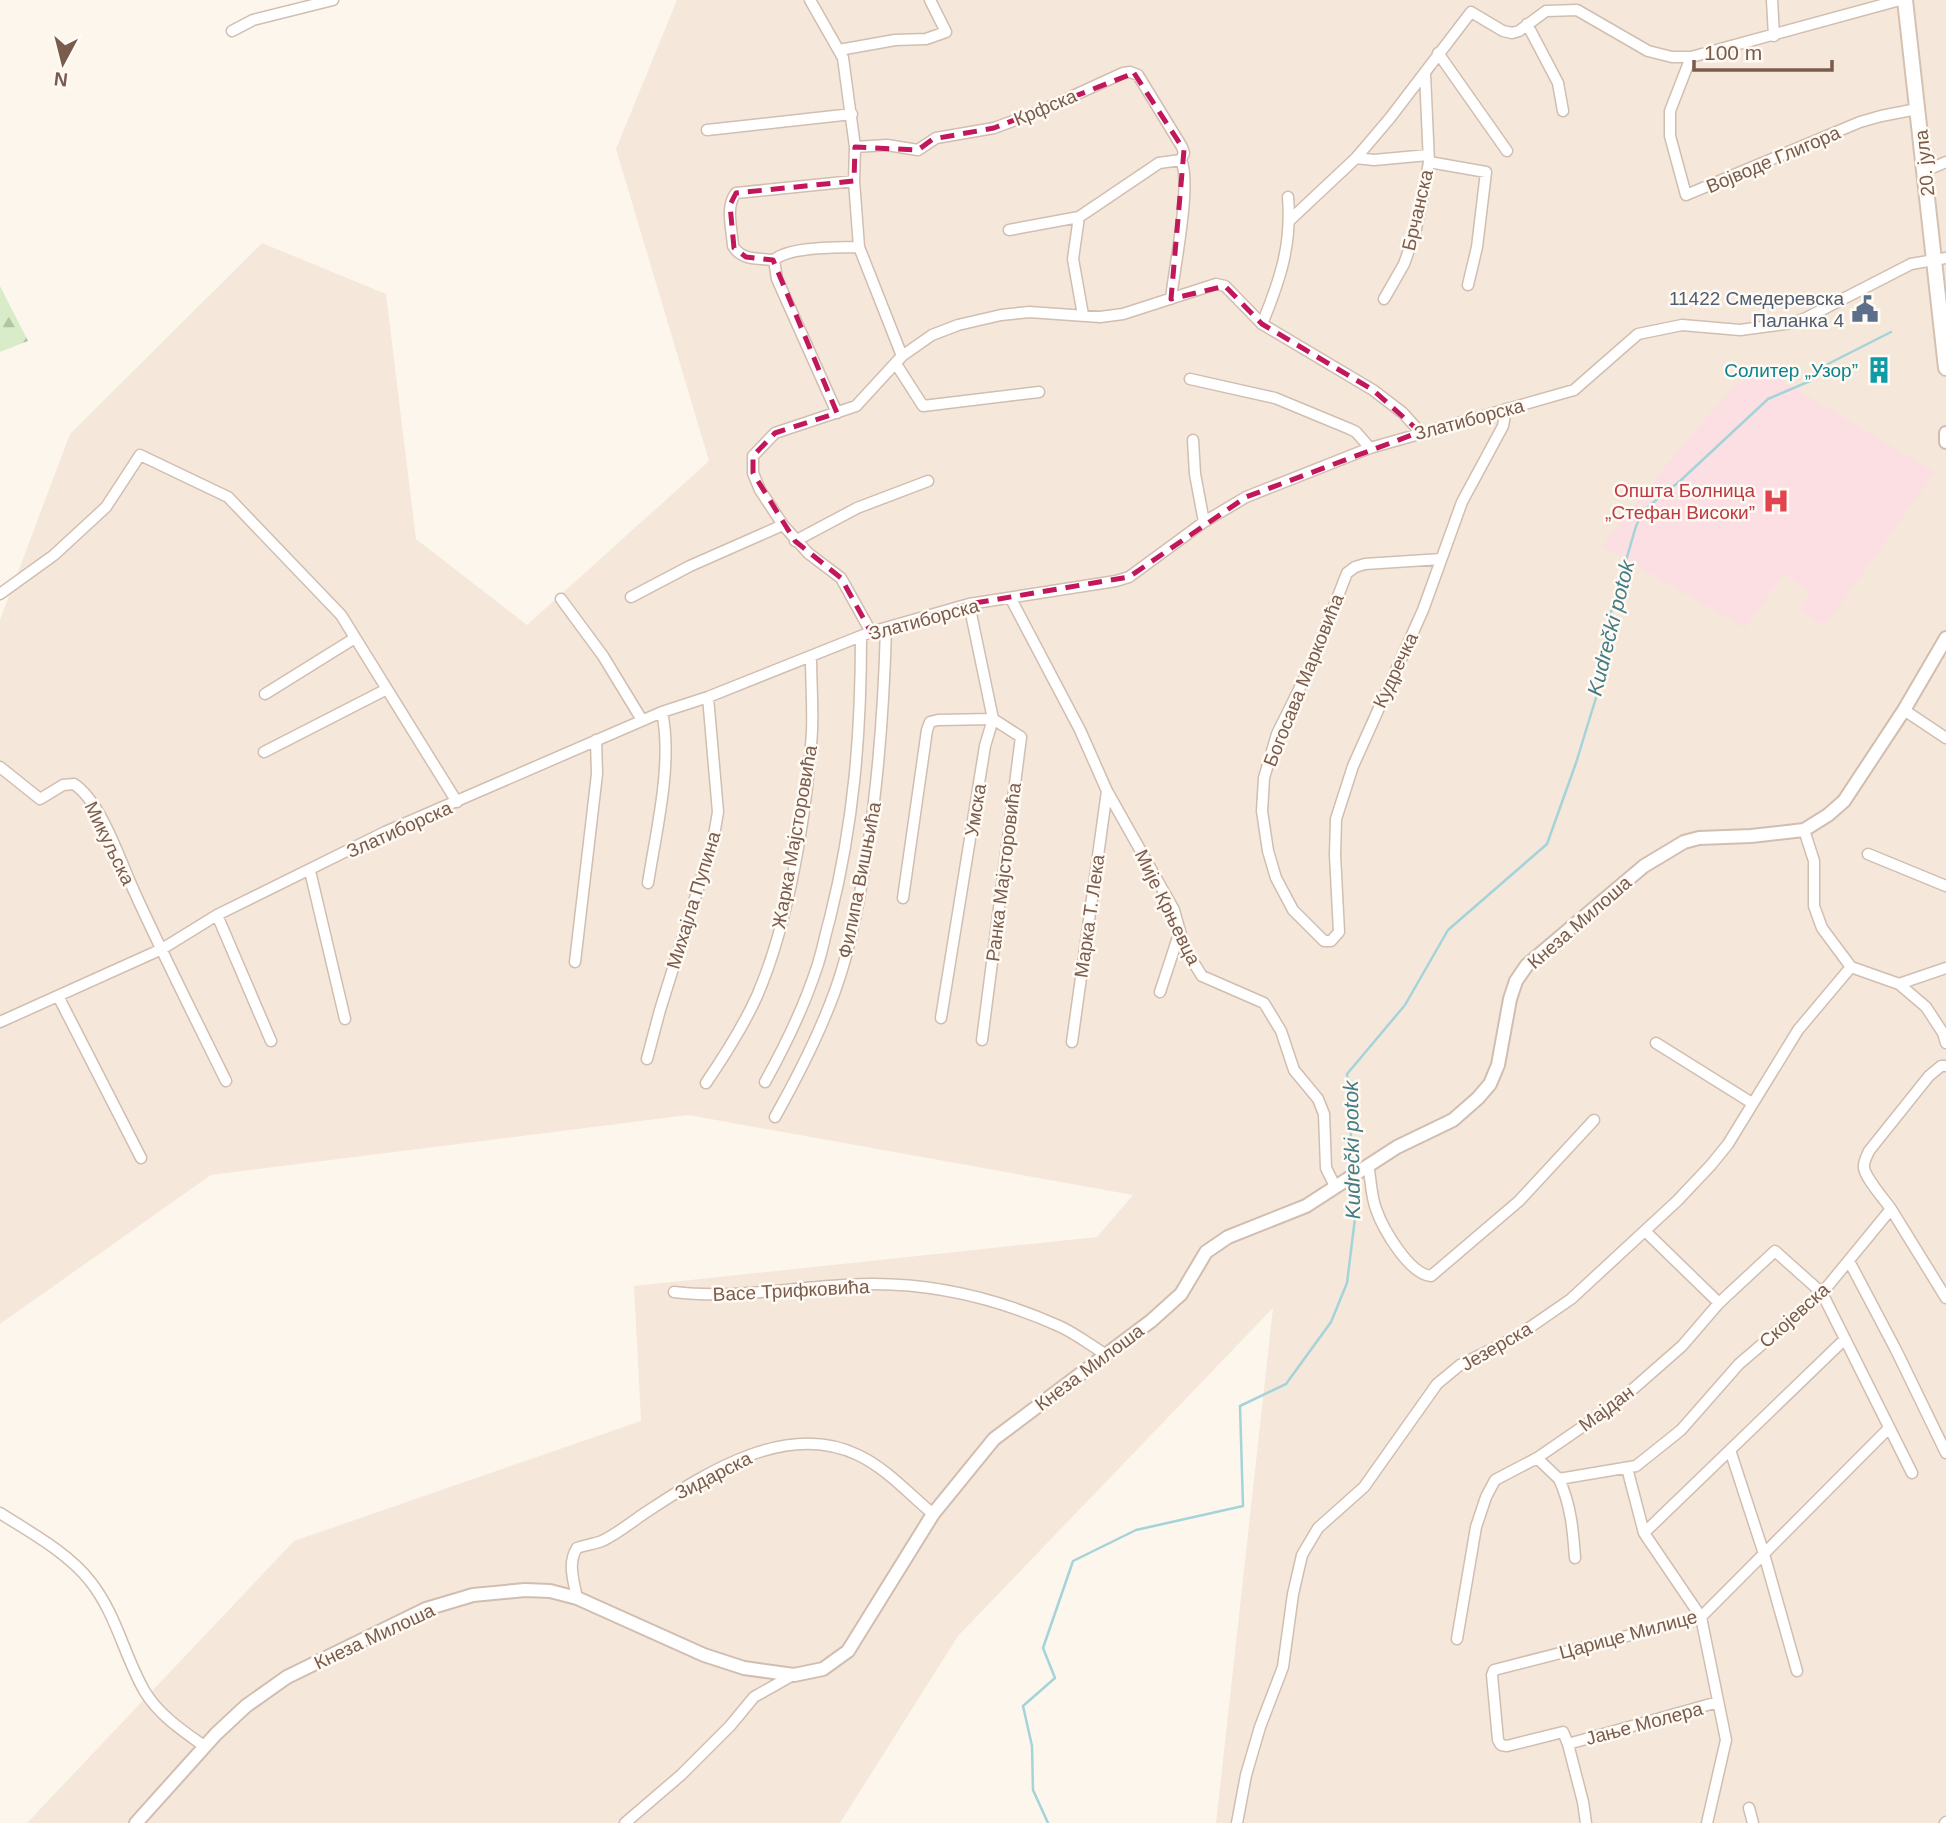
<svg xmlns="http://www.w3.org/2000/svg" width="1946" height="1823" font-family="Helvetica,sans-serif">
	<style>
		.residential { fill: #f5e8da }
		.medical { fill: #fbdfe3 }
		.forest { fill: url(#forest-firs) }
		.lines { fill: none; stroke-linecap: round; stroke-linejoin: round }
		.stream { stroke: #a5d3da; stroke-width: 2.5 }
		.minor-casing { stroke: #d1beb0; stroke-width: 13 }
		.tertiary-casing { stroke: #d1beb0; stroke-width: 16 }
		.secondary-casing { stroke: #d6c0b0; stroke-width: 18 }
		.minor { stroke: #fff; stroke-width: 10 }
		.tertiary { stroke: #fff; stroke-width: 12 }
		.secondary { stroke: #fff; stroke-width: 14 }
		.marked { fill: none; stroke: #c2185b; stroke-width: 5; stroke-dasharray: 14 9; stroke-linejoin: round }
		.labels { text-anchor: middle; stroke-width: 5; stroke-linejoin: round; paint-order: stroke }
		.street-label { font-size: 19px; fill: #7a5c4d; stroke: #fffaf3 }
		.service-label { font-size: 19px; fill: #4e5e75; stroke: #fffaf3; text-anchor: end }
		.culture-label { font-size: 19px; fill: #0d838f; stroke: #fffaf3; text-anchor: end }
		.health-label { font-size: 19px; fill: #be3a42; stroke: #fffaf3; text-anchor: end }
		.water-label { font-size: 21px; font-style: italic; fill: #437c86; stroke: #fffaf3 }
	</style>
	<defs>
		<pattern id="forest-firs" width="22" height="20" patternUnits="userSpaceOnUse" patternTransform="scale(1.75)"><rect width="22" height="20" fill="#d8ecc9"/><path d="M5 1l3.5 6h-7zM16 11l3.5 6h-7z" fill="#b4c2a5"/></pattern>
	</defs>
	<rect width="100%" height="100%" fill="#fdf6ec"/>
	<path class="residential" d="M677 0H1946V1823H1216L1273 1308 958 1636 840 1823H27L294 1541 641 1421 634 1286 1097 1237 1133 1195 688 1115 211 1175 0 1324V620L70 434 262 243 386 294 416 539 527 625 709 461 616 149Z"/>
	<path class="medical" d="M1755 364 1935 472 1825 626 1801 611 1809 592 1784 574 1745 628 1602 546 1689 437Z"/>
	<path class="forest" d="M0 286 28 341 0 352Z"/>
	<g class="lines">
		<path class="stream" d="M1353 1169 1347 1074 1405 1005 1448 930 1547 844 1576 763 1610 652V616L1636 526 1644 510 1680 481 1768 399 1810 381 1820 368 1891 332
			M1048 1823 1033 1790 1032 1746 1023 1706 1055 1678 1043 1648 1073 1561 1136 1530 1243 1506 1240 1406 1286 1384 1331 1322 1347 1283 1357 1202 1354 1179"/>
		<defs>
			<path id="minor" d="M810 0 843 58 855 147 854 181 859 247 902 356
				M1772 0 1774 36
				M1471 12 1503 31 1512 33 1519 31 1546 11 1577 10 1648 51 1672 57H1691L1900 0
				M1527 24 1558 83 1563 111
				M232 31 253 20 333 0
				M839 50 895 40 926 39 946 32 930 0
				M1438 53 1507 151
				M1691 57 1670 111V136L1686 195 1860 122 1881 116 1917 109
				M707 130 852 114
				M855 147 887 145 918 150 936 138 994 128 1040 111 1123 73 1130 72 1138 75 1182 147 1184 153 1181 160
				M1356 158 1374 160 1428 155
				M1429 162 1486 172 1477 247 1468 285
				M1925 171 1946 162
				M1079 217 1073 259 1083 315
				M1290 220 1356 158 1390 118 1471 12
				M1009 230 1079 217 1159 163 1181 160
				M774 260C759 258 742 261 733 246 732 229 725 206 736 193L854 181
				M774 260 777 279 837 413
				M774 260C790 246 838 248 859 247
				M1171 299C1174 269 1192 183 1181 160
				M1384 299 1404 264 1415 233 1423 196 1429 162 1425 74
				M1262 324C1280 280 1292 245 1288 197
				M896 364 923 406 1039 392
				M1190 379 1275 398 1350 429 1356 432 1370 448
				M1193 440 1195 474 1204 522
				M795 541 857 508 928 481
				M1441 559 1365 564 1355 567 1347 573 1311 665 1277 734 1264 778 1262 811 1268 851 1276 878 1293 910 1324 941H1331L1339 932 1335 855 1336 819 1353 766 1423 610 1462 502 1503 426 1506 409
				M0 594 54 555 106 507 140 455 228 497 341 615 457 802
				M631 597 690 566 783 525
				M561 599 603 656 642 720
				M1011 599 1080 730 1107 791 1174 910 1185 949 1202 976 1264 1003 1281 1031 1294 1070 1318 1099 1324 1114 1326 1168 1335 1186
				M871 632 841 578 808 553 783 525 760 490 753 473V456L775 433 856 406 902 356 932 335 958 325 1001 315 1029 312 1100 317 1123 314 1216 284 1225 286 1262 324 1373 390 1403 413 1420 432
				M265 694 355 638
				M1904 710 1946 738
				M264 752 387 689
				M0 767 40 799 63 785 74 784C102 803 120 861 134 891 163 955 195 1018 226 1081
				M1804 830 1814 861V906L1822 928 1851 967 1899 984 1926 1007 1943 1033 1946 1043
				M1868 854 1946 886
				M310 871 345 1019
				M648 883C656 831 673 764 662 712
				M903 898 927 730 930 722 938 720 993 719 1021 737 982 1040
				M217 915 271 1041
				M575 962 597 774 596 740
				M1899 984 1946 968
				M1160 992 1179 934
				M58 996 141 1158
				M941 1018 985 746 993 719 969 604
				M0 1022 162 949 217 915 385 832 662 712 708 697 871 632 969 604 1116 581 1129 577 1204 522 1246 497 1370 448 1574 390 1638 334 1682 325 1740 330 1792 323 1806 318 1911 264 1946 258
				M1072 1042 1107 791
				M1656 1043 1752 1103
				M647 1059 660 1010 713 841 718 812 708 697
				M765 1082C785 1046 803 1009 816 970 822 953 825 935 830 918 854 822 861 734 861 636
				M706 1083C725 1055 743 1027 757 996 789 922 807 812 812 731 813 706 811 681 811 656
				M775 1117C798 1076 819 1035 835 991 852 944 860 895 868 846 879 773 884 702 886 628
				M1368 1165C1371 1179 1371 1196 1376 1209 1383 1229 1409 1274 1431 1276L1519 1201 1594 1120
				M1891 1209 1946 1298
				M1645 1231 1719 1303
				M1849 1261 1896 1350 1946 1453
				M674 1292C732 1299 787 1288 845 1285 918 1280 992 1296 1059 1326 1075 1333 1090 1345 1105 1354
				M1730 1450 1764 1554 1797 1671
				M1537 1458 1559 1479 1636 1466 1681 1430 1739 1364 1822 1293 1891 1209C1884 1199 1866 1179 1864 1168 1863 1162 1867 1156 1869 1151L1929 1076 1941 1066H1946
				M1627 1468 1644 1533 1701 1617 1726 1740 1707 1823
				M1559 1479C1571 1505 1573 1530 1575 1558
				M0 1513C31 1533 67 1552 90 1581 117 1615 124 1656 145 1692 159 1715 183 1731 204 1746
				M1644 1533 1845 1339
				M577 1598C574 1582 567 1563 577 1548 585 1545 594 1544 602 1541 619 1533 635 1519 651 1509 709 1471 788 1421 858 1455 886 1468 909 1494 933 1514
				M1457 1639 1476 1527 1486 1497 1495 1480 1537 1458 1617 1403 1682 1346 1719 1303 1775 1251 1822 1293 1912 1473
				M1568 1744 1563 1732 1507 1746 1501 1745 1498 1740 1492 1675 1494 1670 1701 1617 1889 1428
				M1749 1808 1753 1823
				M625 1823 681 1775 730 1726 754 1697 793 1675
				M1237 1823 1246 1775 1260 1727 1283 1667 1293 1594 1302 1555 1318 1528 1364 1487 1437 1384 1460 1365 1516 1337 1571 1299 1677 1201 1711 1165 1728 1144 1798 1030 1851 967
				M1586 1823 1583 1802 1568 1744 1718 1702
				M1945 1823 1946 1822"/>
			<path id="tertiary" d="M1946 433V442
				M136 1823 216 1734 246 1706 287 1677 426 1609 473 1595 525 1590 550 1591 577 1598 704 1655 744 1668 794 1675 823 1669 848 1651 933 1514 994 1439 1151 1321 1181 1294 1206 1252 1228 1237 1306 1206 1397 1147 1453 1120 1478 1098 1490 1084 1498 1065 1510 999 1516 981 1527 965 1644 866 1684 842 1699 838 1751 836 1804 830 1828 815 1844 801 1904 710 1946 638"/>
			<path id="secondary" d="M1905 0 1946 368"/>
		</defs>
		<use href="#minor" class="minor-casing"/>
		<use href="#tertiary" class="tertiary-casing"/>
		<use href="#secondary" class="secondary-casing"/>
		<use href="#minor" class="minor"/>
		<use href="#tertiary" class="tertiary"/>
		<use href="#secondary" class="secondary"/>
	</g>
	<path class="marked" d="M1134 73 1184 150 1171 299 1225 286 1262 324 1373 390 1420 432 1246 497 1129 577 969 604 871 632 841 578 795 541 753 473V456L775 433 837 413 773 260 746 257 734 248 730 205 736 193 854 181 855 147 918 150 933 139 994 128Z"/>
	<defs>
		<symbol id="civic-bare" viewBox="-9 -9 18 18"><path d="M-.6-6.5H3V-4.5H.6V-3L4-1V1h2V6H-6V1h2V-1L-.6-3ZM-1.2 2.5V6h2.4V2.5Z" fill="#5c6f8a" stroke="#fffaf3" stroke-width="2.5" paint-order="stroke"/></symbol>
		<symbol id="building-bare" viewBox="-9 -9 18 18"><path d="M-4-6H4V6H1V3H-1V6H-4ZM-2.5-4.3h1.7v1.8h-1.7ZM.8-4.3h1.7v1.8H.8ZM-2.5-1h1.7V.8h-1.7ZM.8-1h1.7V.8H.8Z" fill="#0f9aa8" stroke="#fffaf3" stroke-width="2.5" paint-order="stroke"/></symbol>
		<symbol id="hospital-bare" viewBox="-9 -9 18 18"><path d="M-5-5h3v3.5h4V-5h3V5h-3V1.5h-4V5h-3Z" fill="#e0444e" stroke="#fffaf3" stroke-width="2.5" paint-order="stroke"/></symbol>
	</defs>
	<g fill-rule="evenodd">
		<use href="#civic-bare" x="1846" y="290" width="38" height="38"/>
		<use href="#building-bare" x="1860" y="351" width="38" height="38"/>
		<use href="#hospital-bare" x="1757" y="482" width="38" height="38"/>
	</g>
	<g class="labels">
		<g class="street-label">
			<text transform="translate(1045 107) rotate(-23)" y="7">Крфска</text>
			<text transform="translate(1773 159) rotate(-23)" y="7">Војводе Глигора</text>
			<text transform="translate(1924 163) rotate(-96)" y="7">20. јула</text>
			<text transform="translate(1417 210) rotate(-77)" y="7">Брчанска</text>
			<text transform="translate(1469 419) rotate(-15)" y="7">Златиборска</text>
			<text transform="translate(924 619) rotate(-15)" y="7">Златиборска</text>
			<text transform="translate(1395 670) rotate(-65)" y="7">Кудречка</text>
			<text transform="translate(1303 680) rotate(-68)" y="7">Богосава Марковића</text>
			<text transform="translate(975 810) rotate(-81)" y="7">Умска</text>
			<text transform="translate(399 829) rotate(-24)" y="7">Златиборска</text>
			<text transform="translate(794 837) rotate(-80)" y="7">Жарка Мајсторовића</text>
			<text transform="translate(110 843) rotate(64)" y="7">Микуљска</text>
			<text transform="translate(1003 872) rotate(-83)" y="7">Ранка Мајсторовића</text>
			<text transform="translate(859 880) rotate(-79)" y="7">Филипа Вишњића</text>
			<text transform="translate(693 900) rotate(-73)" y="7">Михајла Пупина</text>
			<text transform="translate(1168 907) rotate(64)" y="7">Мије Крњевца</text>
			<text transform="translate(1089 916) rotate(-82)" y="7">Марка Т. Лека</text>
			<text transform="translate(1579 922) rotate(-41)" y="7">Кнеза Милоша</text>
			<text transform="translate(791 1290) rotate(-3)" y="7">Васе Трифковића</text>
			<text transform="translate(1794 1315) rotate(-42)" y="7">Скојевска</text>
			<text transform="translate(1496 1346) rotate(-30)" y="7">Језерска</text>
			<text transform="translate(1089 1367) rotate(-37)" y="7">Кнеза Милоша</text>
			<text transform="translate(1606 1408) rotate(-37)" y="7">Мајдан</text>
			<text transform="translate(713 1475) rotate(-27)" y="7">Зидарска</text>
			<text transform="translate(1628 1634) rotate(-15)" y="7">Царице Милице</text>
			<text transform="translate(374 1636) rotate(-25)" y="7">Кнеза Милоша</text>
			<text transform="translate(1644 1723) rotate(-15)" y="7">Јање Молера</text>
		</g>
		<g class="service-label">
			<text x="1844" y="305">11422 Смедеревска<tspan x="1844" dy="22">Паланка 4</tspan></text>
		</g>
		<g class="culture-label">
			<text x="1858" y="377">Солитер „Узор”</text>
		</g>
		<g class="health-label">
			<text x="1755" y="497">Општа Болница<tspan x="1755" dy="22">„Стефан Високи”</tspan></text>
		</g>
		<g class="water-label">
			<text transform="translate(1611 628) rotate(-76)" y="7">Kudrečki potok</text>
			<text transform="translate(1352 1150) rotate(-91)" y="7">Kudrečki potok</text>
		</g>
	</g>
	<g transform="translate(63 63) rotate(187)" stroke="#fffaf3" stroke-width="5" paint-order="stroke">
	<path d="M0-5L12 26L0 18L-12 26Z" fill="#7a5c4d"/>
	<text y="-10" font-size="19" font-weight="bold" text-anchor="middle" fill="#7a5c4d">N</text>
	</g>
	<path d="M1694 60v10h138v-10" fill="none" stroke="#7a5c4d" stroke-width="3.5"/>
	<text x="1704" y="60" font-size="21" fill="#7a5c4d" stroke="#fffaf3" stroke-width="5" paint-order="stroke">100 m</text>
</svg>
